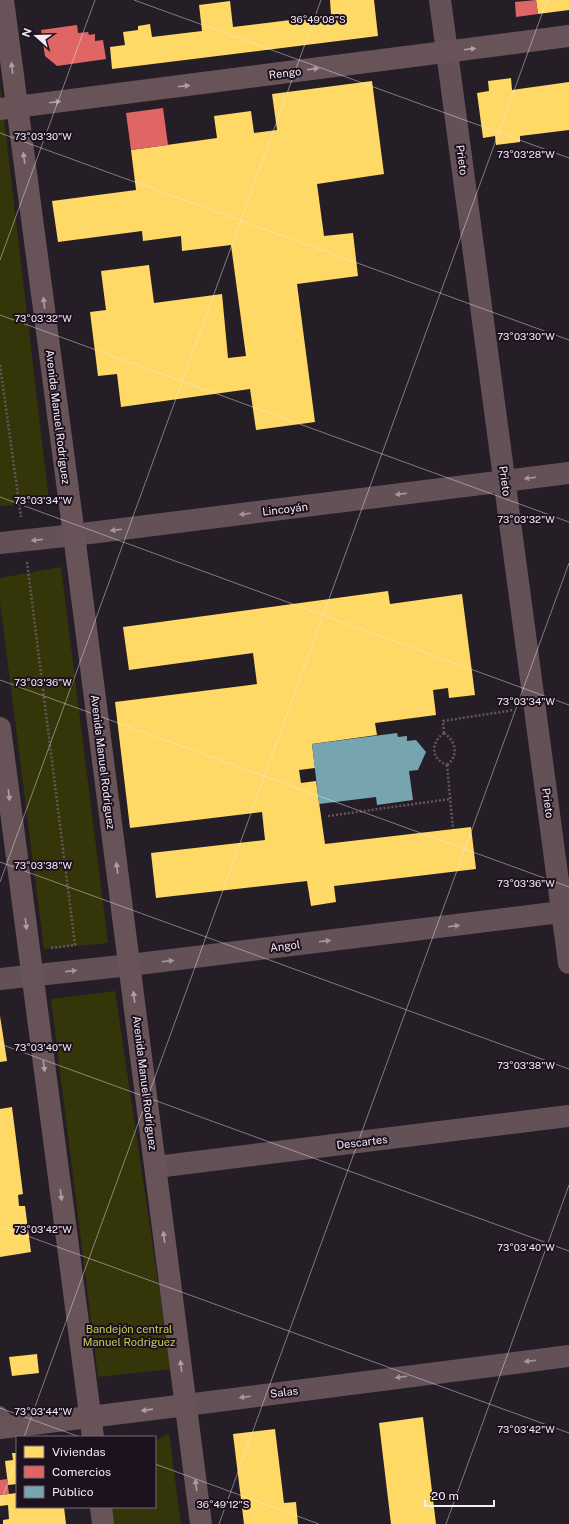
<svg xmlns="http://www.w3.org/2000/svg" width="569" height="1524" font-family="'Public Sans',sans-serif">
	<style>
		.green { fill: #34360a }
		.homes { fill: #ffd966 }
		.shops { fill: #e06666 }
		.public { fill: #76a5af }
		.lines { fill: none; stroke-linecap: round; stroke-linejoin: round }
		.path { stroke: #63575c; stroke-width: 2.5; stroke-dasharray: 2 2; stroke-linecap: butt }
		.service { stroke: #635157; stroke-width: 14 }
		.minor { stroke: #635157; stroke-width: 22 }
		.tertiary { stroke: #635157; stroke-width: 22 }
		.secondary { stroke: #685359; stroke-width: 22 }
		.oneway { fill: #ae9fa7 }
		.oneway2 { fill: #a4969e }
		.ticks { fill: none; stroke: #f4ebf5; stroke-width: 1; stroke-opacity: 0.45 }
		.labels { text-anchor: middle; stroke-width: 4; stroke-linejoin: round; paint-order: stroke }
		.street-label { font-size: 11px; fill: #f4ebf5; stroke: #1e111f }
		.park-label { font-size: 11px; fill: #c1cd52; stroke: #1e111f }
		.ticks-label { font-size: 10px; text-anchor: middle; fill: #f4ebf5; stroke: #1e111f; stroke-width: 4; stroke-linejoin: round; paint-order: stroke }
	</style>
	<rect width="100%" height="100%" fill="#251e26"/>
	<path class="green" d="M0 85 49 501 0 506Z
		M61 567 108 943 44 949 0 602V578Z
		M115 991 171 1369 98 1377 51 999Z
		M169 1434 181 1524H110L108 1507H155V1441Z"/>
	<path class="homes" d="M330 0H374L378 36 112 69 110 47 125 45 123 32 138 30V26L150 24 152 37 202 31 199 5 230 1 233 27 331 15Z
		M536 0H569V10L538 14Z
		M511 78 512 90 569 82V130L520 136V142L496 145 495 136 483 138 477 93 489 91 488 81Z
		M372 81 384 174 317 184 324 236 353 233 358 276 297 284 315 422 256 430 250 389 121 407 117 374 98 376 90 312 106 310 101 271 149 265 154 303 222 294 228 358 246 356 231 245 182 251 181 236 143 241 142 231 58 242 52 201 136 190 131 150 217 138 214 116 251 111 254 133 277 130 272 94Z
		M388 591 390 604 462 594 475 695 449 698 448 688 433 690 436 715 375 723 377 735 312 744 315 768 299 770 301 783 316 781 325 844 471 827 476 869 334 886 336 902 311 906 307 881 156 898 151 853 265 840 262 812 130 828 115 702 257 684 253 653 129 670 123 627Z
		M0 1016 7 1061 0 1062Z
		M12 1107 23 1194 18 1195 19 1206H25L31 1252 0 1257V1109Z
		M37 1354 39 1373 12 1376 9 1357Z
		M423 1417 436 1524H391L379 1423Z
		M275 1429 284 1503 296 1502 298 1524H244L233 1434Z
		M12 1453H17V1484L8 1485 5 1461 13 1460Z
		M17 1493V1507H64L66 1524H3V1520L9 1519 8 1505 0 1506V1495Z"/>
	<path class="shops" d="M536 0 538 14 516 17 515 2Z
		M77 25 78 33 88 32 89 35 95 34V41L103 40 106 59 57 66 45 56 41 30Z
		M163 108 168 145 131 150 126 113Z
		M7 1479 9 1494 0 1495V1480Z"/>
	<path class="public" d="M397 733 398 737 407 736V741L416 740 426 752 418 770 409 771 413 800 377 805 376 797 319 804 312 744Z"/>
	<g class="lines">
		<path class="path" d="M0 365 21 517
			M27 562 75 945 51 948
			M444 733 443 721 514 710
			M444 733C430 743 431 759 447 765
			M444 733C456 741 459 756 447 765
			M447 765 453 829
			M328 816 450 799"/>
		<path class="service" d="M0 1413 4 1418 13 1426"/>
		<path class="minor" d="M440 0 569 963
			M0 979 130 965 569 911
			M156 1167 569 1116"/>
		<path class="tertiary" d="M0 543 74 535 569 473
			M186 1405 569 1356"/>
		<path class="secondary" d="M3 0 74 535 201 1524
			M0 109 569 36
			M0 728 93 1437
			M0 1428 186 1405
			M101 1507 103 1524"/>
	</g>
	<defs><path id="oneway-solid" d="M-6-.8H1V-3.2L6.5 0L1 3.2V.8H-6Z"/></defs>
	<g class="oneway">
		<use href="#oneway-solid" transform="translate(470 49) rotate(-7)"/>
		<use href="#oneway-solid" transform="translate(12 68) rotate(-97)"/>
		<use href="#oneway-solid" transform="translate(313 69) rotate(-7)"/>
		<use href="#oneway-solid" transform="translate(184 86) rotate(-7)"/>
		<use href="#oneway-solid" transform="translate(55 102) rotate(-7)"/>
		<use href="#oneway-solid" transform="translate(24 158) rotate(-98)"/>
		<use href="#oneway-solid" transform="translate(44 303) rotate(-97)"/>
		<use href="#oneway-solid" transform="translate(9 795) rotate(83)"/>
		<use href="#oneway-solid" transform="translate(117 868) rotate(-97)"/>
		<use href="#oneway-solid" transform="translate(26 924) rotate(83)"/>
		<use href="#oneway-solid" transform="translate(134 997) rotate(-97)"/>
		<use href="#oneway-solid" transform="translate(44 1066) rotate(83)"/>
		<use href="#oneway-solid" transform="translate(61 1195) rotate(83)"/>
		<use href="#oneway-solid" transform="translate(164 1237) rotate(-97)"/>
		<use href="#oneway-solid" transform="translate(181 1366) rotate(-97)"/>
		<use href="#oneway-solid" transform="translate(147 1410) rotate(172)"/>
		<use href="#oneway-solid" transform="translate(196 1485) rotate(-98)"/>
	</g>
	<g class="oneway2">
		<use href="#oneway-solid" transform="translate(530 478) rotate(173)"/>
		<use href="#oneway-solid" transform="translate(401 494) rotate(173)"/>
		<use href="#oneway-solid" transform="translate(245 514) rotate(173)"/>
		<use href="#oneway-solid" transform="translate(116 530) rotate(173)"/>
		<use href="#oneway-solid" transform="translate(37 540) rotate(174)"/>
		<use href="#oneway-solid" transform="translate(454 926) rotate(-7)"/>
		<use href="#oneway-solid" transform="translate(325 941) rotate(-7)"/>
		<use href="#oneway-solid" transform="translate(168 961) rotate(-7)"/>
		<use href="#oneway-solid" transform="translate(71 971) rotate(-6)"/>
		<use href="#oneway-solid" transform="translate(530 1361) rotate(173)"/>
		<use href="#oneway-solid" transform="translate(401 1377) rotate(173)"/>
		<use href="#oneway-solid" transform="translate(245 1397) rotate(173)"/>
	</g>
	<path class="ticks" d="M134 0 569 158M0 133 569 340M0 260 95 0M0 315 569 522M0 497 569 705M0 680 569 887M0 862 569 1069M0 882 321 0M0 1044 569 1251M0 1226 569 1433M0 1408 80 1437M24 1437 547 0M155 1464 319 1524M0 1504 17 1458M219 1524 569 563M446 1524 569 1185"/>
	<g class="labels">
		<g class="street-label">
			<text transform="translate(285 73) rotate(-7)" y="4">Rengo</text>
			<text transform="translate(462 160) rotate(82)" y="4">Prieto</text>
			<text transform="translate(58 417) rotate(83)" y="4">Avenida Manuel Rodríguez</text>
			<text transform="translate(505 481) rotate(82)" y="4">Prieto</text>
			<text transform="translate(285 509) rotate(-7)" y="4">Lincoyán</text>
			<text transform="translate(103 762) rotate(83)" y="4">Avenida Manuel Rodríguez</text>
			<text transform="translate(548 803) rotate(82)" y="4">Prieto</text>
			<text transform="translate(285 946) rotate(-7)" y="4">Angol</text>
			<text transform="translate(145 1083) rotate(83)" y="4">Avenida Manuel Rodríguez</text>
			<text transform="translate(362 1142) rotate(-7)" y="4">Descartes</text>
			<text transform="translate(284 1392) rotate(-7)" y="4">Salas</text>
		</g>
		<g class="park-label">
			<text x="129" y="1333">Bandejón central<tspan x="129" dy="13">Manuel Rodriguez</tspan></text>
		</g>
	</g>
	<g class="ticks-label">
		<text x="318" y="23">36°49'08"S</text>
		<text x="43" y="140">73°03'30"W</text>
		<text x="526" y="158">73°03'28"W</text>
		<text x="43" y="322">73°03'32"W</text>
		<text x="526" y="340">73°03'30"W</text>
		<text x="43" y="504">73°03'34"W</text>
		<text x="526" y="523">73°03'32"W</text>
		<text x="43" y="686">73°03'36"W</text>
		<text x="526" y="705">73°03'34"W</text>
		<text x="43" y="869">73°03'38"W</text>
		<text x="526" y="887">73°03'36"W</text>
		<text x="43" y="1051">73°03'40"W</text>
		<text x="526" y="1069">73°03'38"W</text>
		<text x="43" y="1233">73°03'42"W</text>
		<text x="526" y="1251">73°03'40"W</text>
		<text x="43" y="1415">73°03'44"W</text>
		<text x="526" y="1433">73°03'42"W</text>
		<text x="223" y="1508">36°49'12"S</text>
	</g>
	<rect x="16" y="1436" width="140" height="72" fill="#1e111f" stroke="#746875"/>
	<rect x="24" y="1446" width="20" height="12" fill="#ffd966" stroke="#746875"/>
	<text x="52" y="1456" font-size="12" fill="#f4ebf5">Viviendas</text>
	<rect x="24" y="1466" width="20" height="12" fill="#e06666" stroke="#746875"/>
	<text x="52" y="1476" font-size="12" fill="#f4ebf5">Comercios</text>
	<rect x="24" y="1486" width="20" height="12" fill="#76a5af" stroke="#746875"/>
	<text x="52" y="1496" font-size="12" fill="#f4ebf5">Público</text>
	<g transform="translate(36 36) rotate(290)" stroke="#1e111f" stroke-width="3" paint-order="stroke">
	<path d="M0-3L7 15L0 10L-7 15Z" fill="#f4ebf5"/>
	<text y="-6" font-size="11" font-weight="bold" text-anchor="middle" fill="#f4ebf5">N</text>
	</g>
	<path d="M425 1500v6h69v-6" fill="none" stroke="#f4ebf5" stroke-width="2"/>
	<text x="431" y="1500" font-size="12" fill="#f4ebf5" stroke="#1e111f" stroke-width="3" paint-order="stroke">20 m</text>
</svg>
